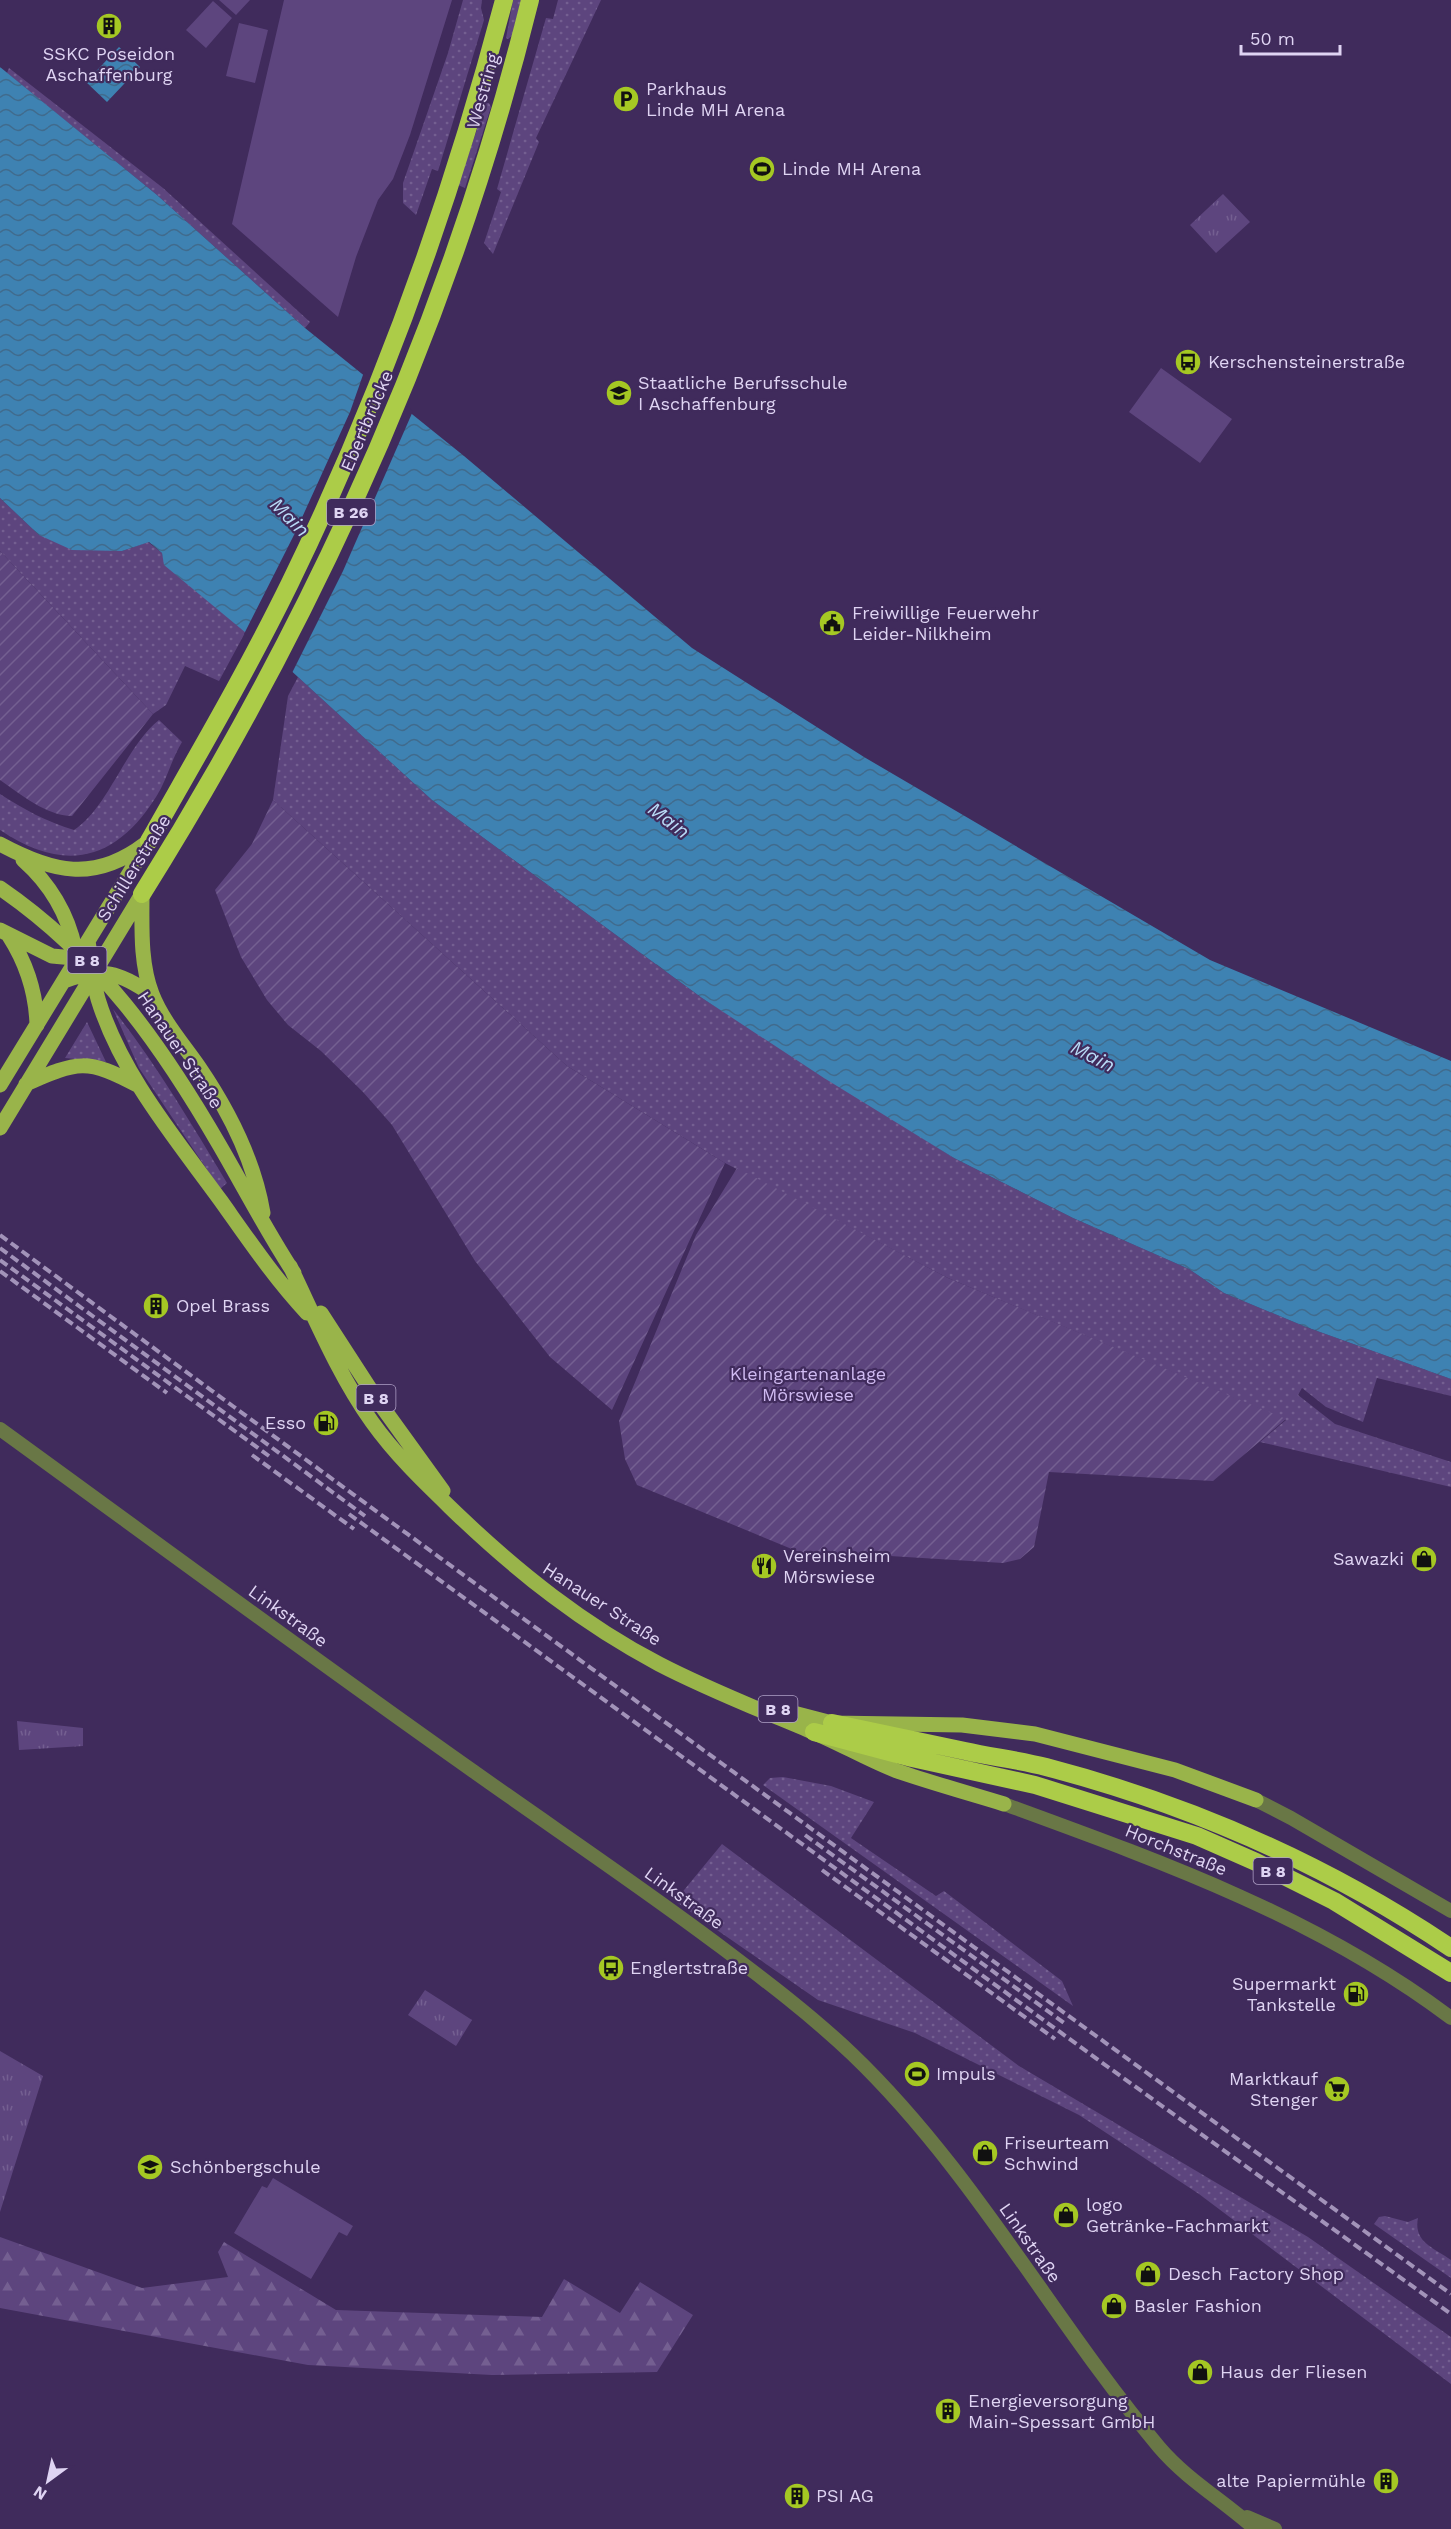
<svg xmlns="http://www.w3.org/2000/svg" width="1451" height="2529" font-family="'Work Sans',sans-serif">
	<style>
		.grass { fill: url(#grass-dots) }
		.forest { fill: url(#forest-firs) }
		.park { fill: url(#park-tufts) }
		.garden { fill: url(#garden-furrows) }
		.pitch { fill: #5d457e }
		.water { fill: url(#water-waves) }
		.pier { fill: #402b5c }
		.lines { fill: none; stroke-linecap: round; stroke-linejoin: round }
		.minor { stroke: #697746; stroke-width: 14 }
		.major { stroke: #99b44a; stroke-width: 15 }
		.highway { stroke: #accc48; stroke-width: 18 }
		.rail { stroke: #a293b9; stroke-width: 4; stroke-dasharray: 9 4.5; stroke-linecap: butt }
		.labels { text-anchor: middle; stroke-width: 4.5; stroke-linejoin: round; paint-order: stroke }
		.shield { fill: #402b5c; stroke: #afa1c6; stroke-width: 1.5 }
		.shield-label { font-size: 16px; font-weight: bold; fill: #dfd4f3 }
		.poi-label { font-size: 18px; fill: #dfd4f3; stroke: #402b5c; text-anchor: start }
		.street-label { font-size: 18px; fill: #dfd4f3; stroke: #402b5c }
		.park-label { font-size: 18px; fill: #d0bbf2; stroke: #402b5c }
		.water-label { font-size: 20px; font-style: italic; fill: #b8daf6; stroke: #402b5c }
	</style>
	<defs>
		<pattern id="grass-dots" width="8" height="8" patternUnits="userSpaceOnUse" patternTransform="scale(1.5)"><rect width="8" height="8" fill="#5d457e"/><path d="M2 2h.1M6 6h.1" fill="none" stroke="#745f91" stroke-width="1.8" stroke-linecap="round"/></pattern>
		<pattern id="forest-firs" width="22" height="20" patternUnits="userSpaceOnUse" patternTransform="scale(1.5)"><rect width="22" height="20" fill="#5d457e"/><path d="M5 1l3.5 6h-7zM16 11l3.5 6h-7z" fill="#745f91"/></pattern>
		<pattern id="park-tufts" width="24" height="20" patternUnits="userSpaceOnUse" patternTransform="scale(1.5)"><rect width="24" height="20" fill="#5d457e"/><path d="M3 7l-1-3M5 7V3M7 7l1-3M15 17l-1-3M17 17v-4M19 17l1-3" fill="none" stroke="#745f91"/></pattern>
		<pattern id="garden-furrows" width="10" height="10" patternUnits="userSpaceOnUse" patternTransform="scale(1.5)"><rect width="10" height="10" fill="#5d457e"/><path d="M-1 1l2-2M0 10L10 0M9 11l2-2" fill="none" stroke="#745f91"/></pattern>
		<pattern id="water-waves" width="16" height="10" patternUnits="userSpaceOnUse" patternTransform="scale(1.5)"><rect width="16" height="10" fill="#3e82b2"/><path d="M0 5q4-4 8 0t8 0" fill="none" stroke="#406b8d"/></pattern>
	</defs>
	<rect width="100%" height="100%" fill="#402b5c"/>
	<path class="grass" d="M463 0H482L481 8 484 20 438 171 432 169 416 215 403 203V183L448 53Z
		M513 0H521L512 36 508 39 506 38Z
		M558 0H601L536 138 539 142 493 254 484 243 501 192 497 189 546 18 553 19Z
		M9 68 163 188 310 322 305 328 157 195 7 73Z
		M486 103H489L491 107 465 188 458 185Z
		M0 498 39 535 122 551 148 542 162 553 165 565 246 631 219 681 185 666 166 705 153 714 0 551Z
		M298 677 432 800 702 998 954 1158 1073 1218 1189 1269 1224 1293 1306 1327 1451 1379V1396L1377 1378 1363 1422 1326 1407 1302 1388 1298 1395 1335 1424 1451 1462V1487L1260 1442 1286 1420 948 1278 725 1163 567 1066 273 800 288 696Z
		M159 720 182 742C171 760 167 780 156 797 115 862 64 873 0 830V794C23 809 47 822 74 830 109 807 125 747 159 720Z
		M113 1009C156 1064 191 1123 227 1183L220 1189 139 1068Z
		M87 1022 106 1062 65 1058Z
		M783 1777 831 1786 874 1802 851 1838 936 1896 944 1891 1062 1981 1073 2006 763 1785 770 1778Z
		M722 1844 1019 2066 1308 2237 1451 2337V2384L1199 2194 1079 2115 915 2033 818 2000 675 1901Z
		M1385 2216 1408 2222 1418 2218C1413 2242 1434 2248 1451 2260V2278L1374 2224 1379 2217Z"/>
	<path class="forest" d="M0 2237 142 2288 228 2277 218 2252 224 2242 336 2310 542 2317 564 2279 620 2313 640 2282 693 2315 657 2372 492 2375 308 2365 0 2308Z"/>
	<path class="park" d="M1223 194 1250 222 1216 253 1190 225Z
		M17 1721 83 1728V1746L19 1750Z
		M425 1990 472 2020 456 2046 408 2015Z
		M0 2051 43 2076 0 2212Z"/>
	<path class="garden" d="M0 551 153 714 72 816C47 816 20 794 0 780Z
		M273 800 567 1066 725 1163 612 1410 550 1357 475 1261 392 1125 363 1092 321 1051 288 1025 267 1000 241 957 215 890 252 844Z
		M737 1168 948 1278 1286 1419 1213 1481 1049 1472 1034 1547 1020 1559 1003 1563 890 1556 816 1559 637 1485 625 1459 619 1421 696 1235Z"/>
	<path class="pitch" d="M219 0H250L236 15Z
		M284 0H452L410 135 393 179 378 200 356 257 338 317 232 224Z
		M213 1 232 18 206 48 186 30Z
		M239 23 268 30 255 83 226 76Z
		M1161 368 1232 419 1200 463 1129 412Z
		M273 2178 353 2226 347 2236 339 2232 311 2279 234 2233 262 2186 267 2188Z"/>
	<path class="water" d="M119 47 140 67 107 102 86 82Z
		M0 67 157 195 305 328 464 456 692 648 864 757 1210 960 1451 1061V1379L1306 1327 1224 1293 1189 1269 1073 1218 954 1158 824 1078 702 998 432 800 286 666 164 565 162 553 149 542 122 551 72 550 39 535 0 498Z"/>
	<path class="pier" d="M364 372 413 411 343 571 291 675 244 634 295 533 350 412Z"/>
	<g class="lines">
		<path class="minor" d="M0 1429C157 1543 314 1659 473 1771 556 1830 640 1886 721 1947 766 1981 811 2015 852 2054 973 2170 1052 2319 1159 2447 1187 2480 1223 2500 1255 2529
			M1256 1800 1291 1818 1451 1911
			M1004 1804C1160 1861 1317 1917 1451 2018
			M1247 2517 1275 2529"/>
		<path class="major" d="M0 844C52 872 94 883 145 844
			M23 860C49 883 68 914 75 949
			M0 888C99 956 161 1044 220 1146 245 1189 267 1232 294 1273
			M142 894C142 927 140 963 152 994 162 1020 183 1044 199 1067 229 1111 254 1160 263 1213
			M0 930 52 956 85 959
			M9 936C27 964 36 992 37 1025
			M88 941C91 960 93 981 98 999 121 1074 176 1139 221 1201 248 1239 275 1279 307 1313
			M64 981C101 967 120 972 152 995
			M26 1084C78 1061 87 1058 139 1086
			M0 1085 149 841
			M0 1128 142 894
			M290 1266C315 1318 338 1374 372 1422 397 1457 427 1485 457 1514 519 1573 583 1624 659 1664 707 1689 758 1709 808 1730 838 1742 866 1759 897 1771 932 1783 968 1793 1004 1804
			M321 1313 378 1401 443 1491
			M782 1710 832 1723 962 1725 1035 1734 1175 1770 1256 1800"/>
		<path class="highway" d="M149 841C197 756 247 671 290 583 381 396 451 201 504 0
			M142 894C316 616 451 320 530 0
			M832 1723C876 1732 921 1742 965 1751 992 1757 1019 1760 1046 1767 1191 1805 1326 1864 1451 1948
			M814 1732 912 1758 1035 1785 1197 1836 1256 1862 1334 1901 1451 1973"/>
		<path class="rail" d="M0 1235C482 1590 967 1942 1451 2294
			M0 1248 365 1516
			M0 1260 269 1456
			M0 1271 167 1393
			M252 1455 354 1529
			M349 1514 1108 2067 1451 2314
			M805 1835 1067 2025
			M822 1870 1055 2039"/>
	</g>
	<defs>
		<symbol id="building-disc" viewBox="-11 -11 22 22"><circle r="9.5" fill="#a5c823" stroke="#402b5c"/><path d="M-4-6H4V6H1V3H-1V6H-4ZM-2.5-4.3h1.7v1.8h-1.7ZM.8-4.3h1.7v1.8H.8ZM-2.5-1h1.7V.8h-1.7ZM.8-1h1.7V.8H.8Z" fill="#111"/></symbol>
		<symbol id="parking-disc" viewBox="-11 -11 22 22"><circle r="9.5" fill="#a5c823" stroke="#402b5c"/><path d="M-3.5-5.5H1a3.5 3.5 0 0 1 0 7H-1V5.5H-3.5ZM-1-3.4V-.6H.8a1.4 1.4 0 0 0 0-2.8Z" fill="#111"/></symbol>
		<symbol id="stadium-disc" viewBox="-11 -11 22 22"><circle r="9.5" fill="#a5c823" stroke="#402b5c"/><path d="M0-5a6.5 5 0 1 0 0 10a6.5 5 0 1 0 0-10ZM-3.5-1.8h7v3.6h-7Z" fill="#111"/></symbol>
		<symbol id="bus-disc" viewBox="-11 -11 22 22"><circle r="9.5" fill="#a5c823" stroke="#402b5c"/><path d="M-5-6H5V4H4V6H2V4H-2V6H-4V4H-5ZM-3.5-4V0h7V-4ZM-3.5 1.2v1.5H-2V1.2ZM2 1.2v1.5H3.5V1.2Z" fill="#111"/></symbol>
		<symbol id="school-disc" viewBox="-11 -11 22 22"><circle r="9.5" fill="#a5c823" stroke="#402b5c"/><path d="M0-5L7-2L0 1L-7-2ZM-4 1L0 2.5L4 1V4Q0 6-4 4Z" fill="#111"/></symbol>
		<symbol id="civic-disc" viewBox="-11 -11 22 22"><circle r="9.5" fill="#a5c823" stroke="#402b5c"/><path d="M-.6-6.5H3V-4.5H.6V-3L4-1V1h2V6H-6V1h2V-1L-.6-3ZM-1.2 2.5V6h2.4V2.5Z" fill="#111"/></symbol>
		<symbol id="fuel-disc" viewBox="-11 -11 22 22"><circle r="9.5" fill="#a5c823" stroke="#402b5c"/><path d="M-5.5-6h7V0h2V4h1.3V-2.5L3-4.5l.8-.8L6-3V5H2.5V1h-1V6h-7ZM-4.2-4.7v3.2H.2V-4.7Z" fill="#111"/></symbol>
		<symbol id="shop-disc" viewBox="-11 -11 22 22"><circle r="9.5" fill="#a5c823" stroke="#402b5c"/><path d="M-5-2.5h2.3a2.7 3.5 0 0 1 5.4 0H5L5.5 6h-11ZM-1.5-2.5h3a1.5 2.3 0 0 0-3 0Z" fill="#111"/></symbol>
		<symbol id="restaurant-disc" viewBox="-11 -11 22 22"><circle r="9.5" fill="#a5c823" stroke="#402b5c"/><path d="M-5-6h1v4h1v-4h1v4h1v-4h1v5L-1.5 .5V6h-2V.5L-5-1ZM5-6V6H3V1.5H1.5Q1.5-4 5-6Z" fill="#111"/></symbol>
		<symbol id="supermarket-disc" viewBox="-11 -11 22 22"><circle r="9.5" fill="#a5c823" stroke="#402b5c"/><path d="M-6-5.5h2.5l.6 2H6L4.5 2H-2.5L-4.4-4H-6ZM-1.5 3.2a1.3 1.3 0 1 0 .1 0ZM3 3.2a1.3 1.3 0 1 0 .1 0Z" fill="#111"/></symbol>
	</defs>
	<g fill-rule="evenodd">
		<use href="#building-disc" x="94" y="11" width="30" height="30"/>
		<use href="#parking-disc" x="611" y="84" width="30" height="30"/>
		<use href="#stadium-disc" x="747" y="154" width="30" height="30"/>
		<use href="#bus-disc" x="1173" y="347" width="30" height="30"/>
		<use href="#school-disc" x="604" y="378" width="30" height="30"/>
		<use href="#civic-disc" x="817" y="608" width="30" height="30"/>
		<use href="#building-disc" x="141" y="1291" width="30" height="30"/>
		<use href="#fuel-disc" x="311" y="1408" width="30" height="30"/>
		<use href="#shop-disc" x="1409" y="1544" width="30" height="30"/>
		<use href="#restaurant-disc" x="749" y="1551" width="30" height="30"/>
		<use href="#bus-disc" x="596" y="1953" width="30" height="30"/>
		<use href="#fuel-disc" x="1341" y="1979" width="30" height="30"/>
		<use href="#stadium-disc" x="902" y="2059" width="30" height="30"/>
		<use href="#supermarket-disc" x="1322" y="2074" width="30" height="30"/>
		<use href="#shop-disc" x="970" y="2138" width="30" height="30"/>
		<use href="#school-disc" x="135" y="2152" width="30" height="30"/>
		<use href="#shop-disc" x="1051" y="2200" width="30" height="30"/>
		<use href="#shop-disc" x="1133" y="2259" width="30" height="30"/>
		<use href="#shop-disc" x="1099" y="2291" width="30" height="30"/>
		<use href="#shop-disc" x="1185" y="2357" width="30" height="30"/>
		<use href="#building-disc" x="933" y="2396" width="30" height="30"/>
		<use href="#building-disc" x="1371" y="2466" width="30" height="30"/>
		<use href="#building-disc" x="782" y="2481" width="30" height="30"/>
	</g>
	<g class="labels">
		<g class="shield">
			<rect x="327" y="499" width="48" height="26" rx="4.5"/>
			<rect x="67.5" y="947" width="39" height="26" rx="4.5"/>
			<rect x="356.5" y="1385" width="39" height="26" rx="4.5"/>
			<rect x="758.5" y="1696" width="39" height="26" rx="4.5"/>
			<rect x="1253.5" y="1858" width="39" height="26" rx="4.5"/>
		</g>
		<g class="shield-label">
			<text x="351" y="518">B 26</text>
			<text x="87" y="966">B 8</text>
			<text x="376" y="1404">B 8</text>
			<text x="778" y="1715">B 8</text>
			<text x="1273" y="1877">B 8</text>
		</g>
		<g class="poi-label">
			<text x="109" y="60" text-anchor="middle">SSKC Poseidon<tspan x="109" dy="21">Aschaffenburg</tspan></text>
			<text x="646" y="95">Parkhaus<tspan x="646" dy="21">Linde MH Arena</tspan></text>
			<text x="782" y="175">Linde MH Arena</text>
			<text x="1208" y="368">Kerschensteinerstraße</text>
			<text x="638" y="389">Staatliche Berufsschule<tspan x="638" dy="21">I Aschaffenburg</tspan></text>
			<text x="852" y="619">Freiwillige Feuerwehr<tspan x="852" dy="21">Leider-Nilkheim</tspan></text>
			<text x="176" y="1312">Opel Brass</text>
			<text x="306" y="1429" text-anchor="end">Esso</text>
			<text x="783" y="1562">Vereinsheim<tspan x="783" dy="21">Mörswiese</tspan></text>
			<text x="1404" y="1565" text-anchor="end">Sawazki</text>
			<text x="630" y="1974">Englertstraße</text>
			<text x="1336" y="1990" text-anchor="end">Supermarkt<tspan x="1336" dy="21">Tankstelle</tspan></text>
			<text x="936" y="2080">Impuls</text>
			<text x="1318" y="2085" text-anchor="end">Marktkauf<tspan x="1318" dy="21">Stenger</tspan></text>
			<text x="1004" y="2149">Friseurteam<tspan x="1004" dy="21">Schwind</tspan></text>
			<text x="170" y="2173">Schönbergschule</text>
			<text x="1086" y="2211">logo<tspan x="1086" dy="21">Getränke-Fachmarkt</tspan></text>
			<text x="1168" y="2280">Desch Factory Shop</text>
			<text x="1134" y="2312">Basler Fashion</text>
			<text x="1220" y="2378">Haus der Fliesen</text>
			<text x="968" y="2407">Energieversorgung<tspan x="968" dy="21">Main-Spessart GmbH</tspan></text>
			<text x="1366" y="2487" text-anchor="end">alte Papiermühle</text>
			<text x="816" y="2502">PSI AG</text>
		</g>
		<g class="street-label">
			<text transform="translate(483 91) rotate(-74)" y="6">Westring</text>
			<text transform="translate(367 421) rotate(-67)" y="6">Ebertbrücke</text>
			<text transform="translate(134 868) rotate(-58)" y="6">Schillerstraße</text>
			<text transform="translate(180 1050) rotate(56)" y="6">Hanauer Straße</text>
			<text transform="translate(602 1604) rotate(33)" y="6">Hanauer Straße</text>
			<text transform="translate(288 1616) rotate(36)" y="6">Linkstraße</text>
			<text transform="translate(1176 1850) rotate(22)" y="6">Horchstraße</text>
			<text transform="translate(684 1898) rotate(36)" y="6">Linkstraße</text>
			<text transform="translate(1030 2243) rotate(55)" y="6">Linkstraße</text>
		</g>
		<g class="park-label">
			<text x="808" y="1380">Kleingartenanlage<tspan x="808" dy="21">Mörswiese</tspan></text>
		</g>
		<g class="water-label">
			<text transform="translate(290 517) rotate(45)" y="7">Main</text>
			<text transform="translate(669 820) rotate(37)" y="7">Main</text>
			<text transform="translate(1093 1056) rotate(27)" y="7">Main</text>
		</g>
	</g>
	<g transform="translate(48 2481) rotate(213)" stroke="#402b5c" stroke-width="4.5" paint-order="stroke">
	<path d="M0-4.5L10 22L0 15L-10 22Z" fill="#dfd4f3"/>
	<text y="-9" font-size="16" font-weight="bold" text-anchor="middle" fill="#dfd4f3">N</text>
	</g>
	<path d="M1241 45v9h99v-9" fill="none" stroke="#dfd4f3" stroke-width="3"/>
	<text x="1250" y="45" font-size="18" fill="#dfd4f3" stroke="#402b5c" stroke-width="4.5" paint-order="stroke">50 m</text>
</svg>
